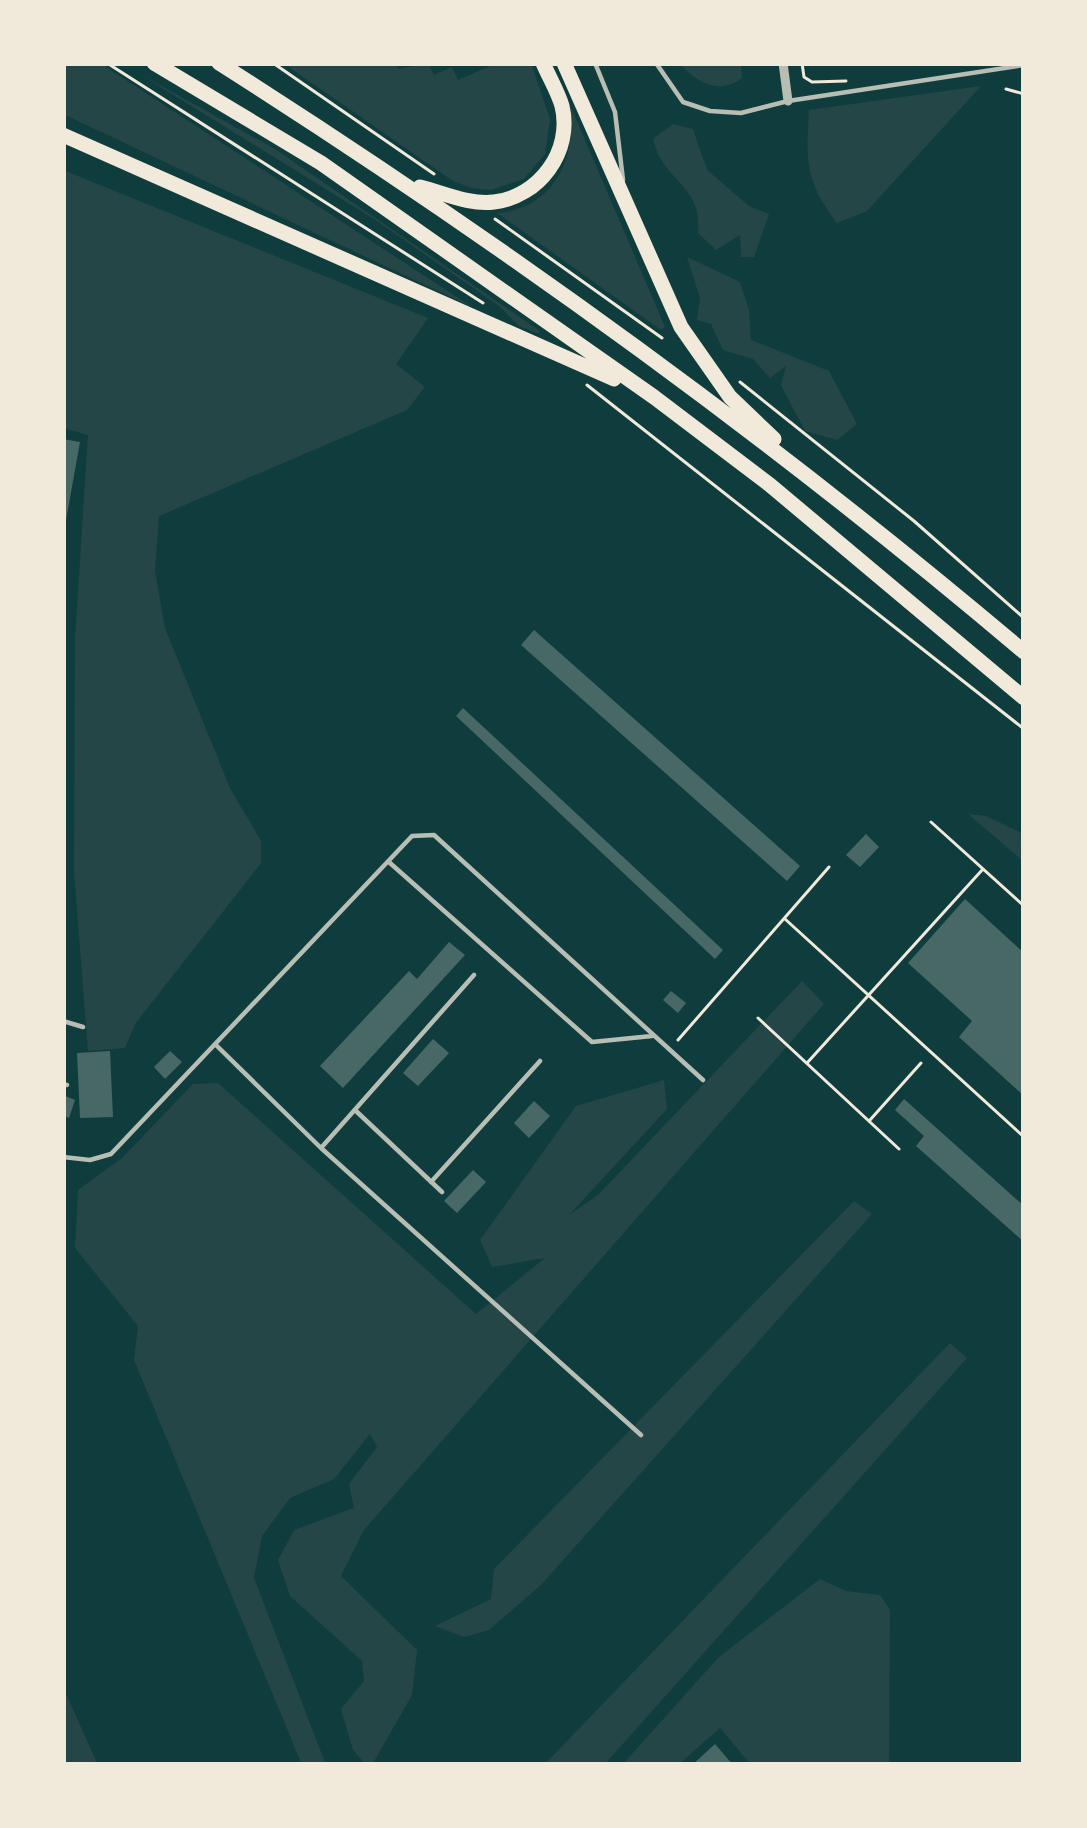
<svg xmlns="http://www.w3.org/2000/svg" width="1087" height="1828" font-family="'Work Sans',sans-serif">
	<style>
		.green { fill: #244646 }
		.building { fill: #486865 }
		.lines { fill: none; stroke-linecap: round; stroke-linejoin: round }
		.path { stroke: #f1e9da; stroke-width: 3 }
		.service { stroke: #b8beb3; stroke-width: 4.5 }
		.minor { stroke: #b8beb3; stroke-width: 9 }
		.trunk { stroke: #f1e9da; stroke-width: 15 }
	</style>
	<rect width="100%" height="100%" fill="#0f3d3e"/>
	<path class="green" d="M63 63H100L472 307 63 114Z
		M283 63H393L399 69 428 63 434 75 452 67 458 80 497 63H531L550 119 545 154 524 179 491 190 471 188 453 181Z
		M679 63H741L742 78C719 96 696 82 679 63Z
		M138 73 275 149 540 331 539 334 519 326 499 306 374 219Z
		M981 86 867 211 837 223C805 181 806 162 809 110Z
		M570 105 665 327 661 330 497 213C554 209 578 157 570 105Z
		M673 124 693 129 707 170 749 206 769 214 754 257H741L740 235 716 250 698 233C703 184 663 183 653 139Z
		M63 170 428 318 396 364 425 387 407 410 159 516 155 571 165 628 230 788 261 841V863L135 1024 125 1048 88 1051 74 872 75 638 88 435 63 428Z
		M687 257 740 282 749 310 751 340 829 371 857 424 837 440 805 431 781 385 786 366 770 378 753 359 723 350 711 324 697 320 700 298Z
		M968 814 986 816 1024 834V862Z
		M802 981 824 1004 364 1530 341 1576 417 1650 412 1695 372 1765H366L353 1750 341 1709 364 1681 362 1661 290 1596 278 1560 294 1530 354 1508 349 1484 377 1447 370 1434 334 1479 290 1498 262 1536 254 1578 326 1765H302L134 1360 138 1326 75 1248 78 1190 122 1158 193 1084 218 1083 476 1314 545 1258 492 1267 480 1240 576 1106 664 1080 667 1109 569 1215 598 1195Z
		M854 1201 872 1214 541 1585 489 1630 464 1637 435 1626 491 1599 494 1569Z
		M950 1343 967 1358 604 1765H544Z
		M820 1579 846 1591 880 1595 890 1610 889 1765H751L720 1728 678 1765H622L719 1657Z
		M63 1687 98 1765H63Z"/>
	<path class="building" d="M63 439 80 442 65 526H63Z
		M534 630 800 866 787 881 521 645Z
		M463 708 723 950 715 959 456 716Z
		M866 834 879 847 860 867 846 855Z
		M965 899 1024 953V1096L959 1037 972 1021 908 963Z
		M449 942 465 955 343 1088 320 1066 409 971 417 979Z
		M671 991 686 1003 678 1013 663 1000Z
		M433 1039 449 1053 418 1086 403 1073Z
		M110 1051 113 1117 80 1118 77 1053Z
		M170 1051 182 1062 165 1079 154 1067Z
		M63 1095 75 1100 69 1118 63 1115Z
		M904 1099 1024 1206V1242L916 1146 924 1136 895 1110Z
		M534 1101 550 1116 529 1138 514 1123Z
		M473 1170 486 1182 457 1213 444 1201Z
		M715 1744 733 1765H692Z"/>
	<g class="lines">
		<path class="path" d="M107 63 483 303
			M273 63 434 174
			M802 63 804 77 812 82 846 81
			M1006 89 1024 94
			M495 219 662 338
			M740 382 914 521 1024 618
			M587 385 1024 729
			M931 822 1024 906
			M785 919 1024 1137
			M758 1018 899 1149
			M678 1040 829 867
			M807 1063 983 869
			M870 1120 921 1063"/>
		<path class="service" d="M595 63 615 112 623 180
			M656 63 683 102 710 111 741 113 788 101 1024 65
			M390 863 592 1042 652 1036
			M63 1021 83 1027
			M217 1046 321 1148 641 1435
			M63 1084 67 1085
			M356 1111 442 1192
			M321 1148 474 975
			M63 1157 90 1160 111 1154 412 836 434 835 703 1080
			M431 1182 540 1061"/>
		<path class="minor" d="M783 63 788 101"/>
		<path class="trunk" d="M154 63 321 163 654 397 770 485 1024 698
			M219 63C499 241 770 437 1024 652
			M564 63 681 327 730 397 774 439
			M63 135 614 379
			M420 187C444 193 469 205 494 202 539 197 573 151 562 106 558 92 549 77 543 63"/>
	</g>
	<rect width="1087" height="1828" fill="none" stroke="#f1e9da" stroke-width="132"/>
</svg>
